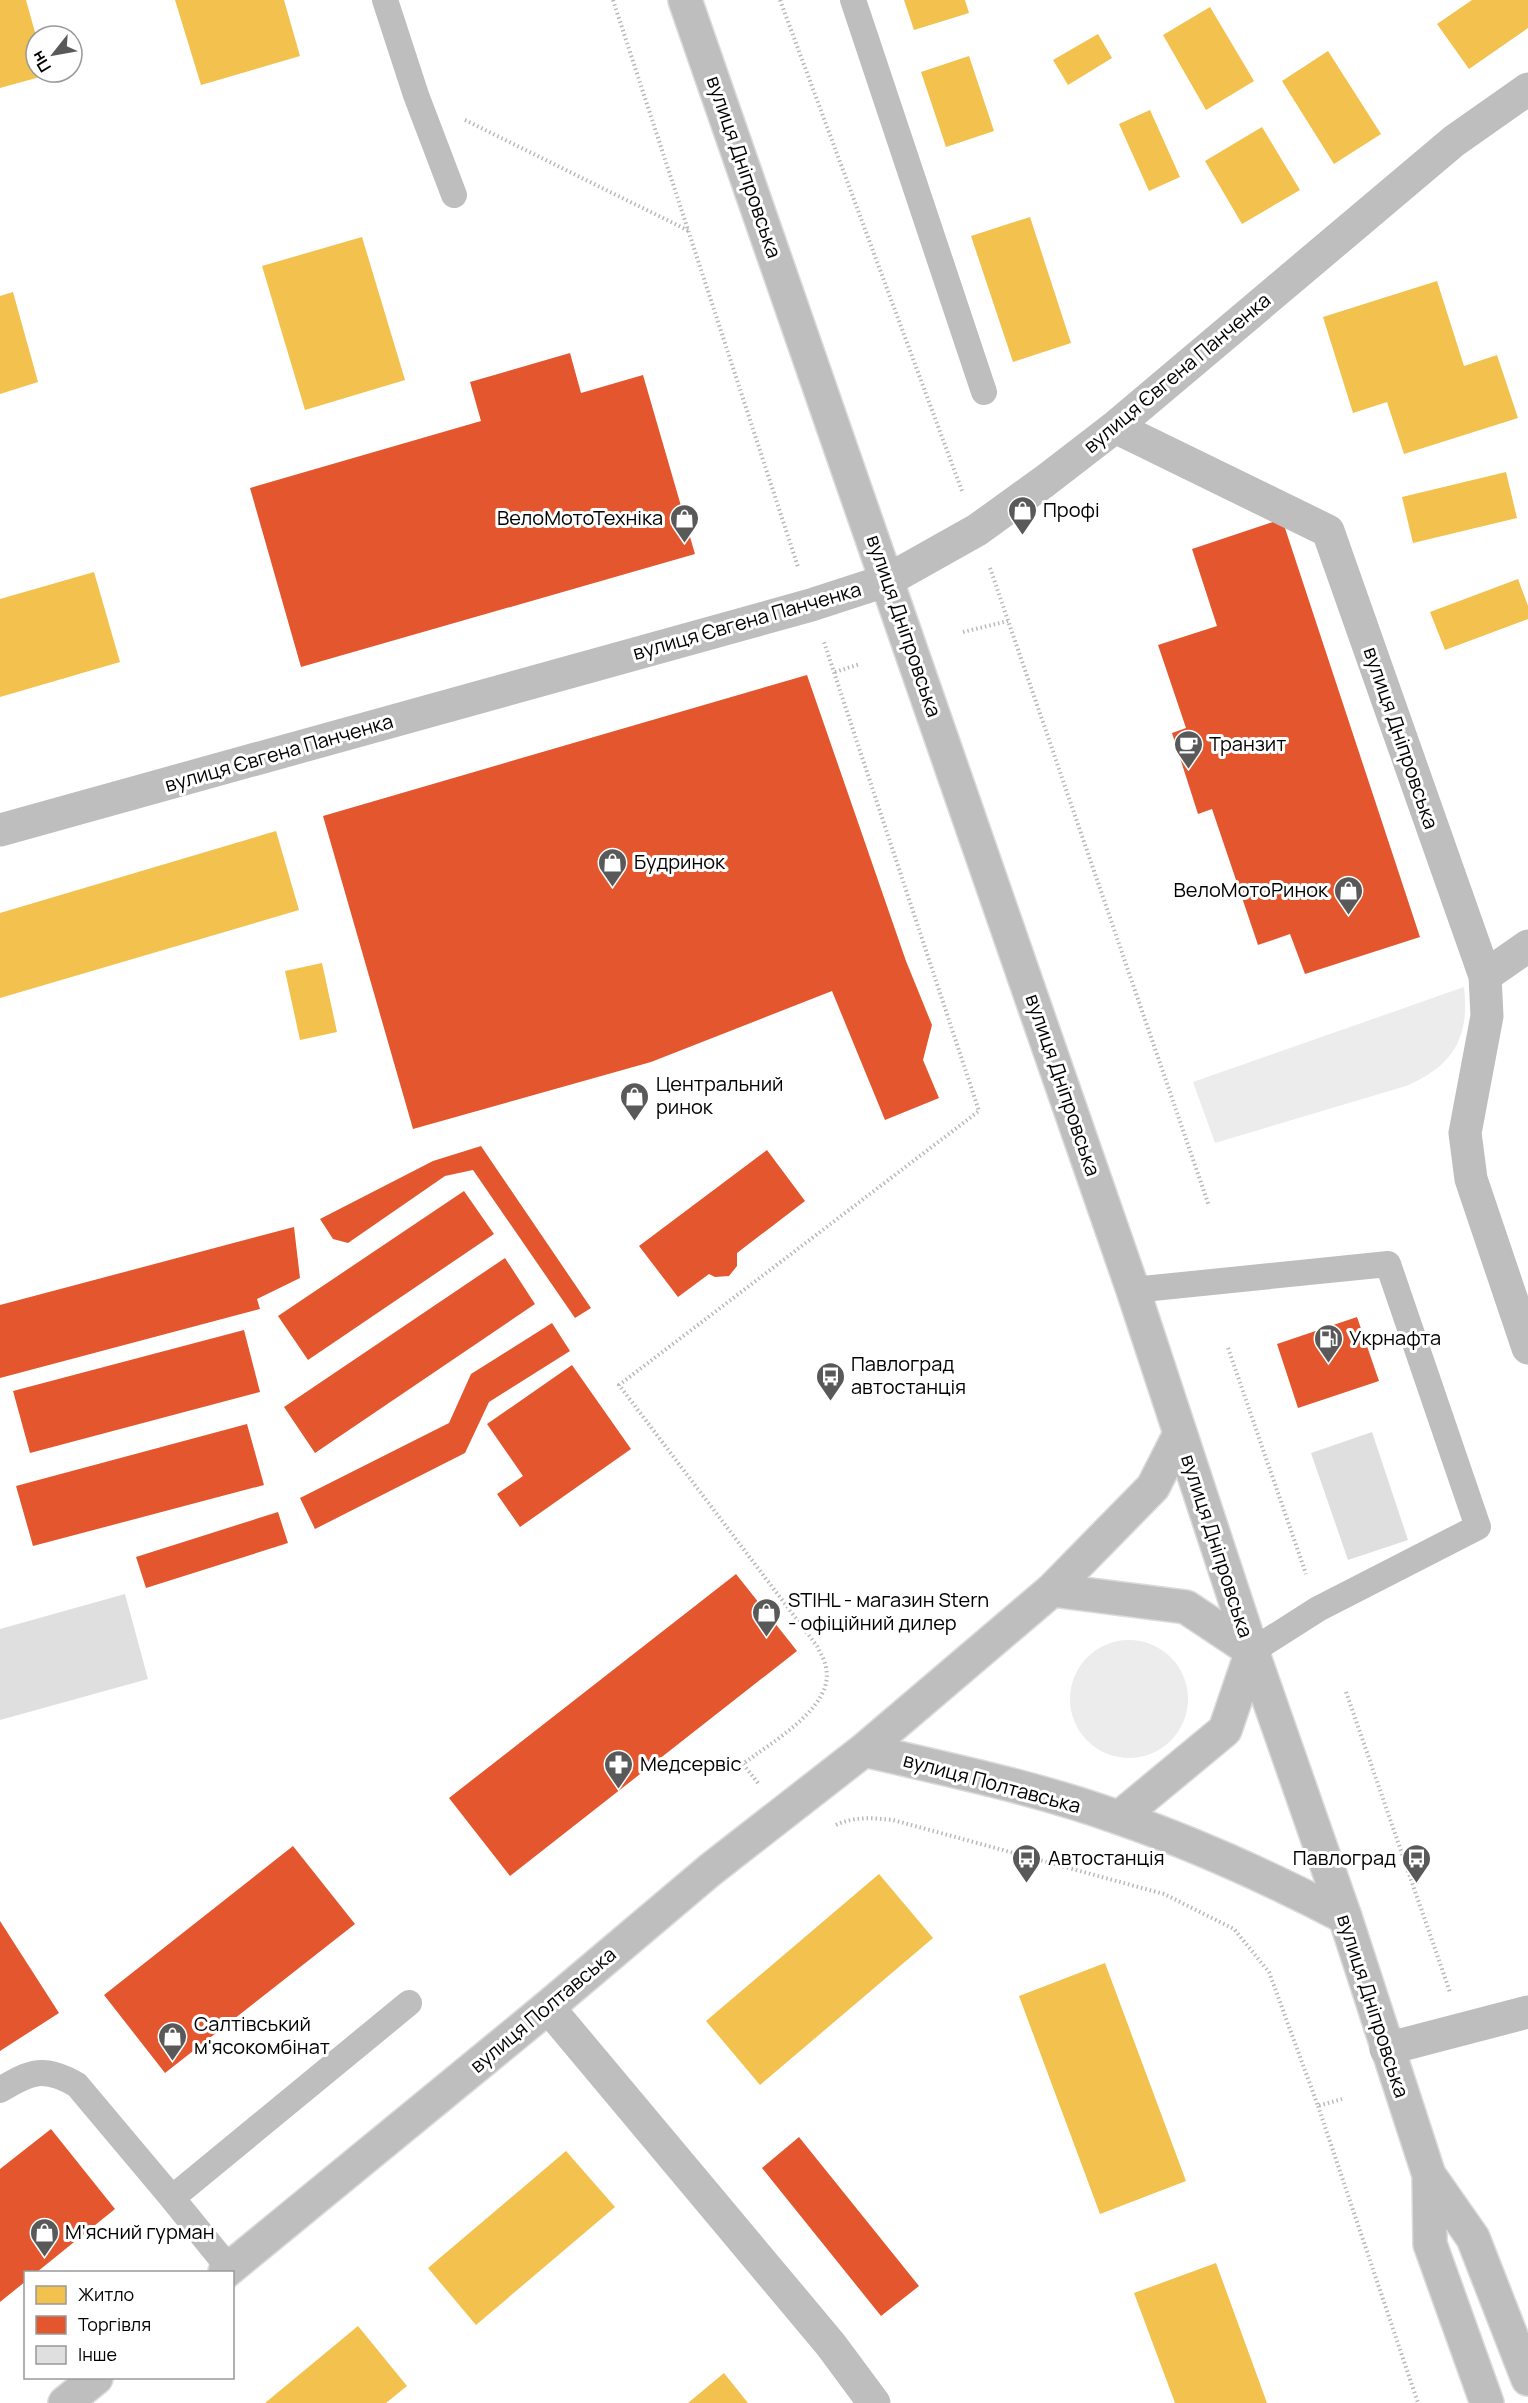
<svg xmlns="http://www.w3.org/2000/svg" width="1528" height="2403" font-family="Manrope,sans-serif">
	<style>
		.grass { fill: #ececec }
		.homes { fill: #f2c14e }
		.shops { fill: #e4572e }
		.building { fill: #dfdfdf }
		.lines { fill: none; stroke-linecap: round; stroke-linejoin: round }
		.primary-casing { stroke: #dbdbdb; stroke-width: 36 }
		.trunk-casing { stroke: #dbdbdb; stroke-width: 36 }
		.path { stroke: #b9b9b9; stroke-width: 4; stroke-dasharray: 1.5 3; stroke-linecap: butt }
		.service { stroke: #bebebe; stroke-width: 26 }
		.minor { stroke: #bebebe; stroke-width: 33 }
		.primary { stroke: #bebebe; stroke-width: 33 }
		.trunk { stroke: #bebebe; stroke-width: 33 }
		.labels { text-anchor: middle; stroke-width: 6; stroke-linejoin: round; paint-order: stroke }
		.street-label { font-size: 20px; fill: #000; stroke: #fff }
		.poi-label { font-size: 20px; fill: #000; stroke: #fff; text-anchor: start }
	</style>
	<rect width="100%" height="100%" fill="#fff"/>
	<path class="grass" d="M1464 987C1470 1038 1453 1066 1406 1086L1215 1143 1193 1082Z
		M1070 1699a59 59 0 1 1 118 0a59 59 0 1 1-118 0Z"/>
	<path class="homes" d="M0 0H26L36 36V72H47V75L0 88Z
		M175 0H284L300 56 201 85Z
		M904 0H965L969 13 914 30Z
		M1472 0H1528V28L1469 69 1437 24Z
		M1210 7 1254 81 1206 110 1163 35Z
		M1098 34 1112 58 1068 85 1053 60Z
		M1328 51 1381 134 1334 164 1282 81Z
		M969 56 994 131 946 147 921 72Z
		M1150 110 1180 177 1149 191 1119 124Z
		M1262 127 1300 190 1242 224 1205 161Z
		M1030 217 1071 343 1013 362 971 236Z
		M362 237 405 380 305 410 262 266Z
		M1437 281 1464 366 1497 355 1518 418 1404 454 1387 402 1353 413 1323 317Z
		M13 292 38 382 0 394V296Z
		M1506 472 1517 518 1413 543 1402 497Z
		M94 572 120 662 0 697V599Z
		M1518 579 1528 606V619L1445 650 1430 612Z
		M276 831 299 910 0 998V913Z
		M322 963 337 1032 300 1040 285 971Z
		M879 1874 933 1938 760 2085 706 2021Z
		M1105 1963 1186 2181 1100 2214 1019 1996Z
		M566 2151 615 2207 476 2325 428 2268Z
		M1216 2263 1267 2403H1175L1134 2293Z
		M358 2326 407 2386 386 2403H265Z
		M724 2373 748 2403H688Z"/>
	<path class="shops" d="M570 353 581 393 643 375 695 554 301 667 250 488 481 421 470 382Z
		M1282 519 1420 937 1305 974 1290 934 1258 945 1212 809 1198 814 1172 733 1186 728 1158 645 1217 626 1192 549Z
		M807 675 906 961 932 1025 923 1060 939 1098 885 1120 832 991 651 1062 413 1129 323 816Z
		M481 1146 591 1308 575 1318 473 1170 445 1176 348 1243 333 1239 320 1219 433 1161Z
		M767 1150 805 1201 737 1253V1266L729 1276 715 1277 709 1274 678 1297 639 1246Z
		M464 1191 494 1234 308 1360 278 1316Z
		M294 1227 300 1278 257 1299 260 1309 0 1378V1305Z
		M505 1258 535 1304 315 1453 284 1407Z
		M1357 1317 1379 1381 1298 1408 1277 1344Z
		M552 1323 570 1351 489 1402 465 1453 315 1529 300 1498 449 1423 471 1374Z
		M244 1330 260 1392 30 1453 13 1391Z
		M572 1365 631 1449 520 1527 497 1494 523 1476 487 1424Z
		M247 1424 264 1485 33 1546 16 1486Z
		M278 1512 288 1543 146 1588 136 1557Z
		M736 1574 797 1651 510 1876 449 1798Z
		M293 1846 355 1924 165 2073 104 1995Z
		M0 1921 59 2013 0 2051Z
		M51 2129 115 2209 37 2272H26V2281L0 2302V2169Z
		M799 2137 919 2286 881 2316 762 2168Z"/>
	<path class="building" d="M1372 1432 1408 1540 1348 1560 1311 1453Z
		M125 1594 148 1679 0 1720V1629Z"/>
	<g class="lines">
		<defs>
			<path id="primary" d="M1052 1590 1186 1607 1252 1651 1225 1730 1120 1817
				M864 1750C950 1770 1037 1788 1120 1818 1198 1845 1272 1879 1345 1917
				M225 2272 548 2007 710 1870 864 1750 1052 1590 1153 1487 1180 1434
				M65 2403 96 2378"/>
			<path id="trunk" d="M685 0 1133 1290 1252 1651 1345 1917 1429 2175 1473 2238 1528 2379
				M1429 2175 1430 2244 1487 2403"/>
		</defs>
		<use href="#primary" class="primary-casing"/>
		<use href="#trunk" class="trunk-casing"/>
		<path class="path" d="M613 0 798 567
			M780 0 962 491
			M465 120 689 231
			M990 568 1209 1206
			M963 632 1008 621
			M835 672 860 664
			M1228 1348 1306 1574
			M1346 1692 1450 1992
			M758 1783 743 1764C770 1743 835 1707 826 1668 825 1660 820 1653 817 1646L619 1385 979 1111 824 642
			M836 1825C855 1816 873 1818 893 1820L1164 1894 1234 1929 1269 1972 1318 2106 1342 2099
			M1318 2106 1418 2403"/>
		<path class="service" d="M385 0 416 95 454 195
			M853 0 984 392
			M1133 1290 1388 1264 1478 1527 1318 1609 1252 1651
			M0 2090C31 2071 45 2066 77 2085L172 2198
			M229 2268 172 2198 409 2003"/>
		<path class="minor" d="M1115 427 1328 531 1485 976 1487 1016 1465 1133 1471 1179 1528 1348
			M0 830 811 605 888 580 977 530 1045 481 1115 427 1454 141 1528 89
			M1485 976 1528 946
			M548 2007 831 2345 874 2403
			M1386 2049 1528 2012"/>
		<use href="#primary" class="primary"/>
		<use href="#trunk" class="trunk"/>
	</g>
	<defs>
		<symbol id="shop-pin" viewBox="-11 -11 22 30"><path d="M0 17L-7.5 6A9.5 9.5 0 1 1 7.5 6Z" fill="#595959" stroke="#fff"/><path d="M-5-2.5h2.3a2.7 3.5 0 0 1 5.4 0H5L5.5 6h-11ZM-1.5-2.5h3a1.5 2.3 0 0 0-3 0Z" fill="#fff"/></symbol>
		<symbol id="cafe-pin" viewBox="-11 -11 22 30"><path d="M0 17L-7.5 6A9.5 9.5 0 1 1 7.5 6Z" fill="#595959" stroke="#fff"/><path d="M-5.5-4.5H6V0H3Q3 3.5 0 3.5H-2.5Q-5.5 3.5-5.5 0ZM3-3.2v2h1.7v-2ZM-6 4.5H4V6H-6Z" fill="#fff"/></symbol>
		<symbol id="fuel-pin" viewBox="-11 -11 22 30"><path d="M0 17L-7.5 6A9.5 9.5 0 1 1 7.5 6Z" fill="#595959" stroke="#fff"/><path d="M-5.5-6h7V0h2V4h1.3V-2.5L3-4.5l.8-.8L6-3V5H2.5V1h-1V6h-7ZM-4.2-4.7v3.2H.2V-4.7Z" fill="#fff"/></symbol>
		<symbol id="bus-pin" viewBox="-11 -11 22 30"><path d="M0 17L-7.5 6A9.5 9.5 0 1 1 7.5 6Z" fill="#595959" stroke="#fff"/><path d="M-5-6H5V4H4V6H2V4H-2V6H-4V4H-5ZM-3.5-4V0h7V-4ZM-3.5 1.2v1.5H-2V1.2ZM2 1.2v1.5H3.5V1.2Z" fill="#fff"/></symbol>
		<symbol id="pharmacy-pin" viewBox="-11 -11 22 30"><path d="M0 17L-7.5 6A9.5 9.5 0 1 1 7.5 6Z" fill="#595959" stroke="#fff"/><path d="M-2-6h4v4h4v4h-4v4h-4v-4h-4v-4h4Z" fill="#fff"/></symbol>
	</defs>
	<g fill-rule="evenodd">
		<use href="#shop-pin" x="1006" y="494" width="33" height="45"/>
		<use href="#shop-pin" x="668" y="502" width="33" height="45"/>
		<use href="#cafe-pin" x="1172" y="728" width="33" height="45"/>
		<use href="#shop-pin" x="596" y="846" width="33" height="45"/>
		<use href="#shop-pin" x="1332" y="874" width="33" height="45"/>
		<use href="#shop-pin" x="618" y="1080" width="33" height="45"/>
		<use href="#fuel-pin" x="1312" y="1322" width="33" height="45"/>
		<use href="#bus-pin" x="814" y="1360" width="33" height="45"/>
		<use href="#shop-pin" x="750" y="1596" width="33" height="45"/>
		<use href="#pharmacy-pin" x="602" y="1748" width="33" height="45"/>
		<use href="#bus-pin" x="1010" y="1842" width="33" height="45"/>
		<use href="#bus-pin" x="1400" y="1842" width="33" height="45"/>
		<use href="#shop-pin" x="156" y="2020" width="33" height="45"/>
		<use href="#shop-pin" x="28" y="2216" width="33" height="45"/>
	</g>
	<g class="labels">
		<g class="street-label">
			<text transform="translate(744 167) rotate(71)" y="7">вулиця Дніпровська</text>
			<text transform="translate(1177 373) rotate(-40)" y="7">вулиця Євгена Панченка</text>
			<text transform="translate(747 621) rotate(-16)" y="7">вулиця Євгена Панченка</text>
			<text transform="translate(904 626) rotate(71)" y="7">вулиця Дніпровська</text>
			<text transform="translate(1401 738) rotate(71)" y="7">вулиця Дніпровська</text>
			<text transform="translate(279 753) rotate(-16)" y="7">вулиця Євгена Панченка</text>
			<text transform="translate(1063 1085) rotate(71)" y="7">вулиця Дніпровська</text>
			<text transform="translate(1217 1546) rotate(72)" y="7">вулиця Дніпровська</text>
			<text transform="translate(992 1783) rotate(15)" y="7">вулиця Полтавська</text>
			<text transform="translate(1373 2006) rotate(72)" y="7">вулиця Дніпровська</text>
			<text transform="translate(543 2010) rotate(-40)" y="7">вулиця Полтавська</text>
		</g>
		<g class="poi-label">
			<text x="1043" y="517">Профі</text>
			<text x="663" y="525" text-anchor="end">ВелоМотоТехніка</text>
			<text x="1209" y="751">Транзит</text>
			<text x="634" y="869">Будринок</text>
			<text x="1328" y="897" text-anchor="end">ВелоМотоРинок</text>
			<text x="656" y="1091">Центральний<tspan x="656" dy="23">ринок</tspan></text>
			<text x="1349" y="1345">Укрнафта</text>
			<text x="851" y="1371">Павлоград<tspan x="851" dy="23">автостанція</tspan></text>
			<text x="788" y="1607">STIHL - магазин Stern<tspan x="788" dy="23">- офіційний дилер</tspan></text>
			<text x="640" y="1771">Медсервіс</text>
			<text x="1048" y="1865">Автостанція</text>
			<text x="1396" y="1865" text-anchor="end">Павлоград</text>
			<text x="194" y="2031">Салтівський<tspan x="194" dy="23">м'ясокомбінат</tspan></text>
			<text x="65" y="2239">М'ясний гурман</text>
		</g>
	</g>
	<rect x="24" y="2271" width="210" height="108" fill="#ffffff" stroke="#999999" stroke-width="1.5"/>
	<rect x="36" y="2286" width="30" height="18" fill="#f2c14e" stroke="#999999" stroke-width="1.5"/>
	<text x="78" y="2301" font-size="18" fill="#000000">Житло</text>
	<rect x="36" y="2316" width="30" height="18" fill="#e4572e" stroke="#999999" stroke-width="1.5"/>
	<text x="78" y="2331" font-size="18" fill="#000000">Торгівля</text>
	<rect x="36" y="2346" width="30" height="18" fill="#dfdfdf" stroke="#999999" stroke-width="1.5"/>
	<text x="78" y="2361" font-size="18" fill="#000000">Інше</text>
	<g transform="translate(54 54) rotate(239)"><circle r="28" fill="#ffffff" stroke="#999999" stroke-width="1.5"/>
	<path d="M0-4.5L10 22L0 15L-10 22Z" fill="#595959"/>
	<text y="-9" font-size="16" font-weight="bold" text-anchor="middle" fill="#000000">Пн</text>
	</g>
</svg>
